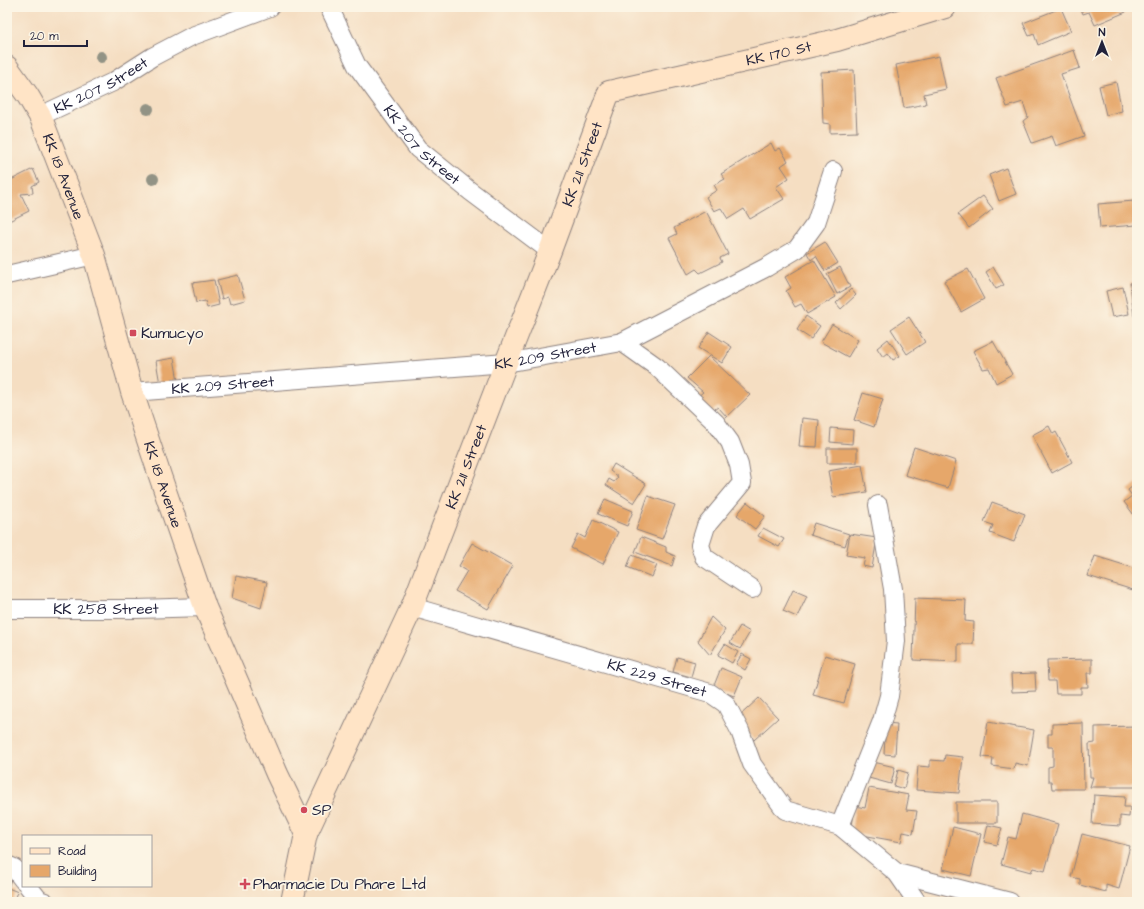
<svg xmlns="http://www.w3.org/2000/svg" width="1144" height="909" font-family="'Architects Daughter',sans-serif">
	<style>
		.building { fill: #e6a76a }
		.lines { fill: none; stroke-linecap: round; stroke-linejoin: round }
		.street-casing { stroke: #8c807e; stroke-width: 20 }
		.secondary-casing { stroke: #8c807e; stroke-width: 24 }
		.street { stroke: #fff; stroke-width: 18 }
		.secondary { stroke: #ffe4c6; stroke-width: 22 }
		.tree { fill: #929385 }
		.poi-dot { fill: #d1495b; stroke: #fcf5e5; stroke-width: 1.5 }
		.labels { text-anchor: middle; stroke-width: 3.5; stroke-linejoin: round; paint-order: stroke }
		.street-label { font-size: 15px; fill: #22223b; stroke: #fcf5e5 }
		.poi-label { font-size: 15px; fill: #22223b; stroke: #fcf5e5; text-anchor: start }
	</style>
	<rect width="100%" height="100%" fill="#fcf5e5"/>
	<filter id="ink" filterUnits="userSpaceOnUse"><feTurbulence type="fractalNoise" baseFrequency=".025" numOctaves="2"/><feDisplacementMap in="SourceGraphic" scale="8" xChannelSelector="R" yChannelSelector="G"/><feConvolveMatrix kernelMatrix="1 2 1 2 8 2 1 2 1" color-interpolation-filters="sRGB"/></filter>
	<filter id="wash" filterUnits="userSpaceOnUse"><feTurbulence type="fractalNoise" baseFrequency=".012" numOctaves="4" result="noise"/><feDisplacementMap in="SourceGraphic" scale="16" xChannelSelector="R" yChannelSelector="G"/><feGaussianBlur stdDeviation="0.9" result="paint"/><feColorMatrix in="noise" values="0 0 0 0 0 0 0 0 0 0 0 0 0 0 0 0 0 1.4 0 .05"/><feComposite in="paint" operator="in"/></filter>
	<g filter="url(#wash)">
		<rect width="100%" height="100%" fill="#f5dec2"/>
		<g id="blocks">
			<path class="building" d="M1080 7H1124L1126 12 1095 25 1089 12 1083 14Z
				M1061 8 1071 31 1038 45 1034 34 1029 36 1023 23Z
				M1074 50 1080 68 1061 74 1084 136 1056 146 1052 136 1032 143 1023 121 1028 117 1023 102 1007 107 996 78Z
				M939 56 946 89 924 94 926 104 904 108 896 65Z
				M854 70 857 132 830 133V124L823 123 821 72Z
				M1116 82 1122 111 1106 115 1099 86Z
				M771 143 775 151 780 148 788 161 781 166 789 178 776 187 784 199 750 219 744 209 728 219 721 208 714 211 706 197 717 190 714 185 725 179 721 174Z
				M1006 168 1016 194 999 201 989 175Z
				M33 169 39 182 32 186 33 193 21 194 29 211 7 222V182Z
				M983 196 993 209 969 228 958 214Z
				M1134 201 1136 225 1100 228 1098 204Z
				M706 211 728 254 720 258 722 262 700 273 696 269 688 274 669 238 677 234 674 228Z
				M825 242 838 263 825 271 816 256 811 260 807 253Z
				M814 260 836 297 807 314 801 304 795 307 786 291 791 288 785 277Z
				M840 267 850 287 837 294 827 274Z
				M993 267 1004 285 996 289 986 272Z
				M968 269 984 299 961 312 944 281Z
				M238 275 245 300 230 304 228 297 222 299 217 280Z
				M214 280 219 305 207 308 205 301 196 303 192 283Z
				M1137 282V316H1134L1130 283Z
				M1123 287 1129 314 1112 317 1106 291Z
				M851 289 856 295 841 309 836 303Z
				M806 316 820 326 811 339 797 330Z
				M909 317 925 342 907 354 891 329Z
				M832 324 858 340 848 357 821 342Z
				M709 332 732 347 722 363 698 348Z
				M888 339 900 356 893 360 888 353 883 357 877 348Z
				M993 341 1012 374 996 383 989 368 983 369 973 351Z
				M709 356 750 395 727 417 718 407 711 412 697 397 703 392 687 378Z
				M174 358 178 381 160 384 156 361Z
				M863 393 883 399 874 427 854 420Z
				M802 418 819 420 817 447 799 446Z
				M1049 426 1053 434 1056 432 1072 462 1052 473 1032 435Z
				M831 428 853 430 852 444 830 442Z
				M914 447 956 461 948 488 905 475Z
				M827 448H857V463H827Z
				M614 464 646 484 634 503 606 485 609 479 614 482 618 477 610 471Z
				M862 465 867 492 833 497 828 471Z
				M1137 483V519L1124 502 1132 496 1128 490Z
				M648 496 675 505 662 539 636 530Z
				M605 499 633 511 627 526 598 514Z
				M747 502 765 516 755 529 737 515Z
				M992 502 1025 514 1014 542 990 533 993 525 984 522Z
				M593 520 618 532 603 564 571 548 578 534 585 538Z
				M814 523 849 534 845 546 810 535Z
				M763 528 784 539 779 547 758 536Z
				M850 534 877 538 872 568 863 566 865 558 846 555Z
				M641 537 666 547V552L675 556 672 566 635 552Z
				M472 543 513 566 488 609 455 591 467 571 459 566Z
				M632 555 657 565 652 577 627 567Z
				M1095 556 1137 569V575L1133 590 1088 576Z
				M236 576 267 582 261 608 232 598Z
				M793 590 807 596 797 617 783 611Z
				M915 598 966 600 965 621 974 622 973 644H958V662L913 660Z
				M711 617 725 630 710 655 698 641Z
				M740 626 750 632 740 649 730 643Z
				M725 644 738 652 732 663 718 655Z
				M742 654 751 659 745 670 736 664Z
				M825 655 855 664 844 703 813 695Z
				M677 657 695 662 691 677 673 672Z
				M1092 659V673H1087L1088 687H1081V694H1056L1055 681H1048L1047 660Z
				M721 668 742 677 734 696 713 688Z
				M1035 673 1036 691 1012 692 1011 674Z
				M759 698 778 718 754 740 735 720Z
				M988 722 1034 730 1028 766 1015 763 1014 769 992 766 993 758 982 757Z
				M886 723 897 724 895 755 884 754Z
				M1083 723 1084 789H1052L1051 781H1048V767L1053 766V747H1048V734H1052V724Z
				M1137 726V787H1090L1093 777H1090L1089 744 1095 743V727Z
				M945 755 963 757 959 793 916 790 918 766 930 767V760L944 761Z
				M869 761 895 767 891 784 865 777Z
				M898 770 908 773 904 789 894 786Z
				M869 788 909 795 906 810 917 811 913 834 903 832 901 842 851 833 855 806 865 808Z
				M1094 795 1125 797 1124 807H1130L1129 817 1120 816V826L1092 824Z
				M956 802H997V823H956Z
				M1022 814 1058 824 1045 871 1033 868 1031 872 1001 864 1008 837 1016 839Z
				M988 825 1002 828 997 845 984 842Z
				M953 827 981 834 971 876 943 869Z
				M1082 834 1130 846 1119 889 1106 885V892L1080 885V879L1071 877Z
				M7 874 12 876 8 888 18 892 14 902H7Z"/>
		</g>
	</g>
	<g filter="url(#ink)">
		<use href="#blocks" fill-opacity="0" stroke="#8c807e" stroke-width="1"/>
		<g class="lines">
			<defs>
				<g id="street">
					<path id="s1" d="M329 7 357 66 418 149 470 191 550 251"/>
					<path id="s2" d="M40 116 113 82 152 57 192 36 270 7"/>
					<path d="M7 275 94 255"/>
					<path d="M622 342 767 267 797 249 816 223 833 171"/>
					<path id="s3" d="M132 392 506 363 622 342 657 367 716 423 730 442 739 465 742 483 706 526 700 545 704 557 752 589"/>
					<path id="s4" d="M412 607 710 693 726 704 740 731 752 764 785 810 840 826 897 873 917 902"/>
					<path id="s5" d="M7 609H137L205 607"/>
					<path d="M840 826 882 721 889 696 896 641 893 589 878 505"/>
					<path d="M7 865 14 868 23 880"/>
					<path d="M897 873 1010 902"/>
					<path d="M28 886 39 900 45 902"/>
				</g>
				<g id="secondary">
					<path id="s6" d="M7 67 28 96 41 118 94 255 132 392 160 476 205 607 277 774 306 834 292 902"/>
					<path id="s7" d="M306 834 412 607 506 363 550 251 597 124 609 92 837 40 945 7"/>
				</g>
			</defs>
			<use href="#street" class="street-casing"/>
			<use href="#secondary" class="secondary-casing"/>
			<use href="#street" class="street"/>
			<use href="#secondary" class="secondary"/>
		</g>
		<g class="tree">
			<circle cx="101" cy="57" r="6"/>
			<circle cx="148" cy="109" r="6"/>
			<circle cx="153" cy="179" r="6"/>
		</g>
	</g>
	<g class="poi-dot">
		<rect x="129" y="329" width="8" height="8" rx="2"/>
		<circle cx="304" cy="810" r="4"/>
		<path d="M243 878h4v4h4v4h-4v4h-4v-4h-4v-4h4z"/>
	</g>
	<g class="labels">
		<g class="street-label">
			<text dy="5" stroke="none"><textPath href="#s7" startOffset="976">KK 170 St</textPath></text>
			<text dy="5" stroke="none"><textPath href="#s2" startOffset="68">KK 207 Street</textPath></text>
			<text dy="5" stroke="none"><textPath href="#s1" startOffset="168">KK 207 Street</textPath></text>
			<text dy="5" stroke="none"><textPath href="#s7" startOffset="725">KK 211 Street</textPath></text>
			<text dy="5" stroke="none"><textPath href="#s6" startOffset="124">KK 18 Avenue</textPath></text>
			<text dy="5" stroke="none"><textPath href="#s3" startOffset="415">KK 209 Street</textPath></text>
			<text dy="5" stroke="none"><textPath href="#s3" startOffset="91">KK 209 Street</textPath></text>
			<text dy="5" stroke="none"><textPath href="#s7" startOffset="401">KK 211 Street</textPath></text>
			<text dy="5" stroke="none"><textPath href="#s6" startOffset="448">KK 18 Avenue</textPath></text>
			<text dy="5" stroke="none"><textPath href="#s5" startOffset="99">KK 258 Street</textPath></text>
			<text dy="5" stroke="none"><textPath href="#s4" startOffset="255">KK 229 Street</textPath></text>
		</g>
		<g class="poi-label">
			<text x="141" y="338">Kumucyo</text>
			<text x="312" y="815">SP</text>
			<text x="253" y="889">Pharmacie Du Phare Ltd</text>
		</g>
	</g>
	<rect width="1144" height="909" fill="none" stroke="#fcf5e5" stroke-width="24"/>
	<rect x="22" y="835" width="130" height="52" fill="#fcf5e5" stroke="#a5a1a1"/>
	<rect x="30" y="848" width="20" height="6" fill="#ffe4c6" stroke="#a5a1a1"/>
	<text x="58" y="855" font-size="12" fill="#22223b">Road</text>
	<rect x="30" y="865" width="20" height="12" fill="#e6a76a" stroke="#a5a1a1"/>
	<text x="58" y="875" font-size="12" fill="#22223b">Building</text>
	<g transform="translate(1102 42)" stroke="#fcf5e5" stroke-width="3" paint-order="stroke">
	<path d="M0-3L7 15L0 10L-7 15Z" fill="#22223b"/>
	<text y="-6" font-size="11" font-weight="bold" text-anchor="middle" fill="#22223b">N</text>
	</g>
	<path d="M24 40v6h63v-6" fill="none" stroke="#22223b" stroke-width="2"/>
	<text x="30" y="40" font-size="12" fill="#22223b" stroke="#fcf5e5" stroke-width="3" paint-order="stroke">20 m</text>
</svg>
